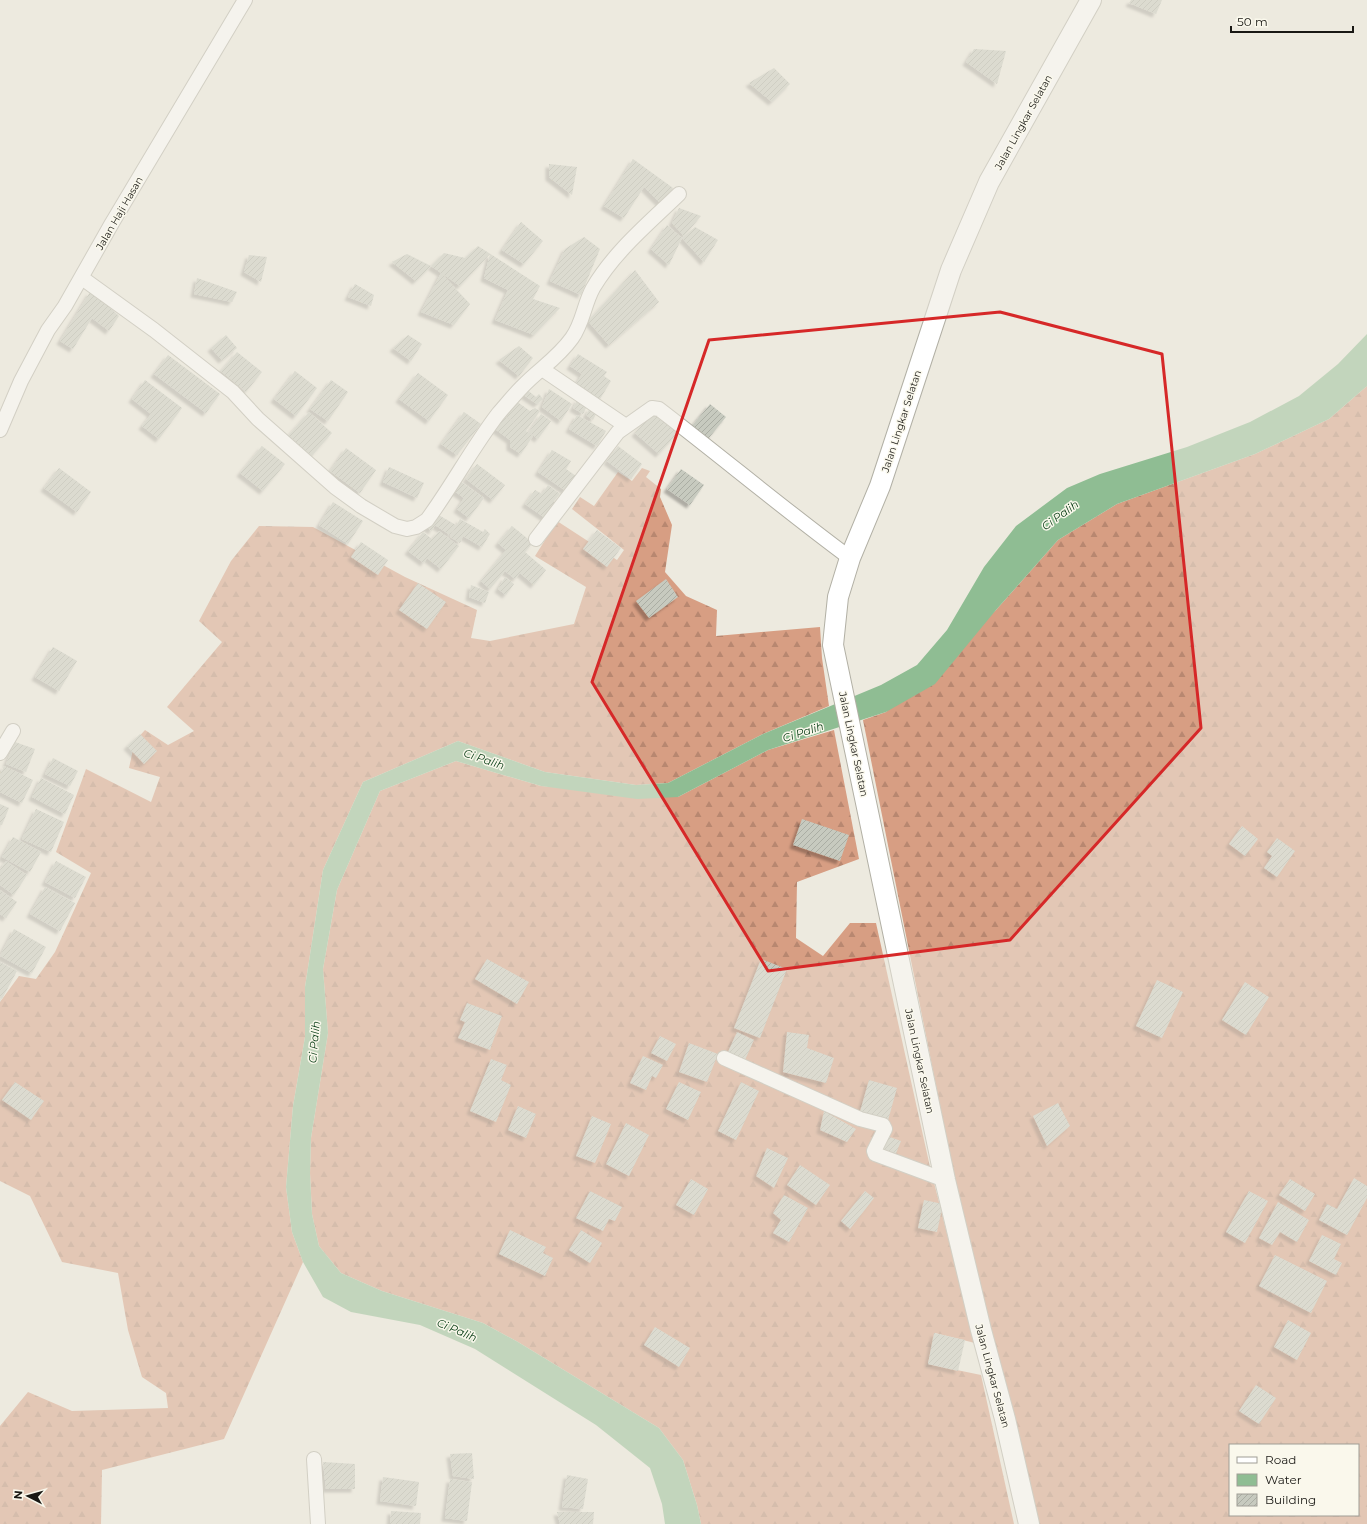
<svg xmlns="http://www.w3.org/2000/svg" width="1367" height="1524" font-family="Montserrat,sans-serif">
	<style>
		.forest { fill: url(#forest-firs); fill-rule: evenodd }
		.water { fill: #8fbd93 }
		.building { fill: url(#building-hatch); filter: url(#shadow) }
		.lines { fill: none; stroke-linecap: round; stroke-linejoin: round }
		.street-casing { stroke: #b2b0a5; stroke-width: 16 }
		.secondary-casing { stroke: #b2b0a5; stroke-width: 22 }
		.street { stroke: #fff; stroke-width: 14 }
		.secondary { stroke: #fff; stroke-width: 20 }
		.marked { fill: none; stroke: #d62828; stroke-width: 3; stroke-linejoin: round }
		.labels { text-anchor: middle; stroke-width: 3; stroke-linejoin: round; paint-order: stroke }
		.street-label { font-size: 10px; fill: #191814; stroke: #faf8ec }
		.water-label { font-size: 11px; font-style: italic; fill: #053b12; stroke: #faf8ec }
	</style>
	<defs>
		<pattern id="forest-firs" width="22" height="20" patternUnits="userSpaceOnUse"><rect width="22" height="20" fill="#d79e83"/><path d="M5 1l3.5 6h-7zM16 11l3.5 6h-7z" fill="#b88770"/></pattern>
		<pattern id="building-hatch" width="6" height="6" patternUnits="userSpaceOnUse"><rect width="6" height="6" fill="#c7cabf"/><path d="M-1 1l2-2M0 6l6-6M5 7l2-2" fill="none" stroke="#aaada3"/></pattern>
		<filter id="shadow"><feDropShadow dx="-3.5" dy="3.5" stdDeviation="1" flood-color="#0004"/></filter>
	</defs>
	<rect width="100%" height="100%" fill="#edeadf"/>
	<path class="forest" d="M1367 386V1524H1038L958 1196 863 720 886 712 996 610 1058 540 1117 504 1255 454 1329 419ZM1230 1445H1358V1515H1230Z
		M642 468 650 471 646 477 661 489 660 497 672 525 665 572 686 596 717 610 716 636 820 627 822 658 829 706 763 734 668 783 636 785 545 772 458 741 363 782 323 870 305 987V1037L293 1106 286 1187 292 1232 303 1262 224 1439 102 1470 101 1524H0V1426L28 1392 72 1411 168 1408 166 1393 142 1377 128 1330 118 1273 62 1262 30 1196 0 1181V1002L19 976 36 979 55 952 91 873 56 852 86 769 151 802 160 777 129 768 135 741 145 730 168 745 194 731 167 707 222 642 199 621 231 561 259 526 313 527 405 577 477 610 471 638 490 641 574 624 586 587 535 556 557 521 617 560 624 550 572 509 580 497 594 506 618 472 632 481Z
		M834 730 859 859 797 882 796 938 823 956 850 923H876L930 1167 975 1343 935 1333 928 1364 981 1375 1014 1524H701L697 1505 683 1460 659 1428 518 1342 483 1323 382 1291 341 1273 319 1246 312 1214 310 1173 311 1138 328 1033 323 969 337 890 380 791 456 761 541 786 678 797 768 750Z"/>
	<path class="water" d="M1367 334V386L1329 419 1255 454 1117 504 1058 540 996 610 935 684 886 712 768 750 678 797 637 799 541 786 456 761 380 791 337 890 323 969 328 1033 311 1138 310 1173 312 1214 319 1246 341 1273 382 1291 483 1323 518 1342 659 1428 683 1460 697 1505 701 1524H665L662 1504 650 1468 596 1425 475 1349 420 1325 351 1312 323 1297 303 1262 292 1232 286 1187 293 1106 305 1037V987L323 870 363 782 458 741 545 772 636 785 668 783 763 734 881 685 917 665 947 630 984 567 1016 526 1067 488 1100 474 1187 447 1250 422 1299 396 1338 364Z"/>
	<path class="building" d="M1131 0H1162L1156 14 1129 3Z
		M974 49 1006 51 997 84 966 62Z
		M774 68 790 84 772 102 749 83Z
		M633 159 673 188 663 206 644 187 624 218 604 206Z
		M549 164 577 167 572 195 549 177Z
		M679 208 701 216 684 236 672 223Z
		M521 222 543 241 524 264 502 250Z
		M667 225 682 238 669 265 651 249Z
		M695 227 718 240 704 262 682 238Z
		M584 237 600 249 581 295 550 281 565 249Z
		M478 246 540 286 533 299 560 308 534 335 495 320 508 290 484 278 490 254 460 286 431 266 416 281 392 262 407 254 431 266 444 253 465 258Z
		M249 255 267 257 261 282 244 272Z
		M635 270 659 302 609 345 588 321Z
		M441 273 470 304 454 325 421 312Z
		M197 278 237 292 232 302 194 294Z
		M355 284 374 295 371 306 348 297Z
		M90 292 103 301 119 316 109 331 92 318 73 349 60 341Z
		M226 335 237 348 222 360 211 348Z
		M408 335 422 344 411 361 393 348Z
		M519 346 533 358 519 376 499 360Z
		M237 352 262 372 246 392 221 371Z
		M578 354 607 372 604 376 611 381 600 399 576 384 582 374 570 366Z
		M168 355 220 394 206 413 154 374Z
		M295 371 317 388 296 416 274 399Z
		M418 373 448 395 429 421 399 399Z
		M145 380 182 408 159 439 142 426 151 414 132 399Z
		M331 380 348 392 328 421 310 409Z
		M526 389 536 397 539 394 543 399 537 404 524 395Z
		M549 389 572 404 561 421 542 407Z
		M578 399 588 404 583 414 573 408Z
		M516 401 530 411 535 408 540 411 526 431 506 416Z
		M710 404 726 417 708 439 692 426Z
		M590 408 597 412 593 420 586 415Z
		M655 410 679 432 659 454 635 433Z
		M309 412 332 433 310 458 287 437Z
		M464 412 481 424 457 455 441 444Z
		M541 414 551 421 538 439 529 432Z
		M577 415 606 431 597 446 569 429Z
		M504 416 533 436 521 454 510 447V440L495 429Z
		M262 446 285 464 263 491 240 473Z
		M618 446 642 464 631 479 607 461Z
		M346 448 376 470 360 493 330 471Z
		M552 450 571 461 566 469 576 476 566 491 538 472Z
		M477 464 505 485 493 500 466 479Z
		M389 467 424 483 417 498 383 482Z
		M59 468 91 492 77 512 44 488Z
		M681 469 704 485 690 505 667 489Z
		M460 481 484 498 469 518 457 509 464 498 453 490Z
		M548 485 560 494 554 501 556 508 548 520 525 504 535 490 542 494Z
		M333 502 363 521 348 544 319 525Z
		M435 513 456 525 450 535 435 525 432 531 426 527Z
		M460 519 483 532 485 529 490 534 482 547 463 536 460 543 450 537Z
		M512 526 533 543 525 552 546 570 534 585 520 573 515 579 505 571 490 589 481 581 506 550 498 543Z
		M597 530 621 548 607 567 583 549Z
		M439 531 459 546 441 569 427 558 424 563 408 551 423 532 432 539Z
		M361 542 388 560 378 575 351 557Z
		M505 577 514 584 506 595 498 589Z
		M666 579 678 597 649 618 636 601Z
		M418 583 446 602 427 629 399 610Z
		M471 585 489 592 485 603 469 597Z
		M53 647 77 661 59 691 35 677Z
		M140 734 157 751 144 764 127 746Z
		M15 742 35 749 26 772 6 764Z
		M53 758 78 771 70 786 45 774Z
		M4 766 33 780 22 803 0 792V775Z
		M41 778 74 795 65 814 32 797Z
		M0 804 9 808 2 825H0Z
		M36 809 64 822 51 852 22 839Z
		M802 819 849 835 840 861 793 845Z
		M1242 826 1258 839 1245 856 1229 844Z
		M13 837 41 852 30 872 2 857Z
		M1277 838 1295 851 1277 877 1264 868 1272 856 1267 852Z
		M6 861 27 875 14 895 0 885V870Z
		M56 861 86 877 75 898 45 882Z
		M45 887 75 903 60 931 30 914Z
		M0 890 17 902 6 918 0 914Z
		M14 929 46 947 32 973 0 956Z
		M487 959 529 982 517 1004 475 979Z
		M761 959 787 969 760 1038 734 1028Z
		M0 962 17 971 2 999 0 998Z
		M1157 980 1183 992 1162 1038 1136 1026Z
		M1245 982 1269 997 1246 1035 1222 1020Z
		M467 1003 502 1016 490 1050 458 1038 465 1022 460 1020Z
		M737 1032 754 1040 745 1060 728 1052Z
		M787 1032 809 1035 807 1048 834 1058 826 1083 783 1072Z
		M660 1036 676 1044 667 1061 651 1053Z
		M689 1043 718 1054 707 1082 679 1072Z
		M643 1056 663 1065 656 1078 652 1076 646 1090 630 1083Z
		M491 1059 507 1065 501 1080 511 1085 496 1122 470 1111Z
		M869 1080 897 1088 887 1124 859 1115Z
		M15 1082 44 1101 31 1120 2 1100Z
		M679 1082 701 1092 688 1120 666 1109Z
		M741 1082 759 1091 736 1140 718 1131Z
		M1058 1103 1070 1126 1047 1146 1033 1116Z
		M518 1106 536 1114 526 1138 508 1130Z
		M824 1111 856 1129 847 1142 820 1130Z
		M592 1116 611 1124 595 1163 576 1156Z
		M626 1123 649 1135 629 1176 606 1164Z
		M887 1136 901 1141 895 1156 882 1151Z
		M767 1148 788 1158 774 1188 756 1176Z
		M800 1165 830 1185 816 1205 787 1185Z
		M1354 1178 1367 1186V1198L1347 1235 1319 1220 1327 1204 1337 1209Z
		M691 1179 708 1189 694 1215 676 1205Z
		M1290 1179 1315 1194 1305 1211 1279 1195Z
		M590 1191 622 1207 615 1221 609 1219 603 1231 576 1218Z
		M865 1191 874 1198 850 1229 841 1221Z
		M1249 1191 1268 1201 1245 1243 1226 1232Z
		M784 1195 808 1208 789 1242 773 1233 781 1220 773 1213Z
		M924 1200 943 1204 937 1232 918 1228Z
		M1278 1202 1309 1220 1297 1242 1280 1232 1272 1245 1259 1238Z
		M510 1230 546 1247 543 1253 553 1258 545 1276 499 1254Z
		M581 1230 602 1243 590 1263 569 1250Z
		M1322 1235 1341 1244 1334 1259 1342 1263 1336 1275 1309 1261Z
		M1275 1255 1327 1281 1311 1313 1259 1286Z
		M1288 1320 1311 1333 1297 1360 1274 1347Z
		M655 1327 690 1348 679 1367 644 1345Z
		M934 1333 965 1340 958 1371 928 1364Z
		M1256 1385 1276 1398 1259 1424 1239 1411Z
		M472 1453 474 1479 453 1476 450 1454Z
		M323 1462 355 1464V1489H326Z
		M567 1475 588 1479 583 1509 562 1507Z
		M383 1477 419 1482 416 1506 380 1501Z
		M450 1479 472 1482 467 1521 445 1518Z
		M391 1511 421 1513 420 1524H390Z
		M557 1512H594L593 1524H560Z"/>
	<g class="lines">
		<defs>
			<path id="street" d="M82 278 154 330 233 392 258 419 335 487 361 506 395 526 407 529 416 527 427 520C452 486 472 448 498 414 506 405 514 395 522 387 539 369 557 359 572 338 583 323 584 304 593 288 615 251 648 224 679 194
				M542 369 626 426
				M0 430 21 381 48 330 65 306 112 223 245 0
				M536 539 618 432 652 408 659 409C723 458 785 510 850 558
				M0 753 13 731
				M724 1058 860 1119 883 1125 885 1129 874 1151 875 1154 945 1180
				M314 1459 318 1524"/>
			<path id="secondary" d="M1029 1524 1005 1419 981 1330 945 1180 833 645 838 597 850 558 880 486 951 270 989 182 1091 0"/>
		</defs>
		<use href="#street" class="street-casing"/>
		<use href="#secondary" class="secondary-casing"/>
		<use href="#street" class="street"/>
		<use href="#secondary" class="secondary"/>
	</g>
	<path d="M0 0H1367V1524H0ZM1000 312 1162 354 1201 728 1010 940 768 971 592 682 709 340Z" fill="#edeadf" fill-opacity=".55" fill-rule="evenodd"/>
	<path class="marked" d="M1000 312 1162 354 1201 728 1010 940 768 971 592 682 709 340Z"/>
	<g class="labels">
		<g class="street-label">
			<text transform="translate(1023 122) rotate(-61)" y="4">Jalan Lingkar Selatan</text>
			<text transform="translate(119 213) rotate(-60)" y="4">Jalan Haji Hasan</text>
			<text transform="translate(901 421) rotate(-72)" y="4">Jalan Lingkar Selatan</text>
			<text transform="translate(854 744) rotate(78)" y="4">Jalan Lingkar Selatan</text>
			<text transform="translate(920 1061) rotate(78)" y="4">Jalan Lingkar Selatan</text>
			<text transform="translate(993 1376) rotate(75)" y="4">Jalan Lingkar Selatan</text>
		</g>
		<g class="water-label">
			<text transform="translate(1060 515) rotate(-36)" y="4">Ci Palih</text>
			<text transform="translate(803 732) rotate(-18)" y="4">Ci Palih</text>
			<text transform="translate(484 759) rotate(19)" y="4">Ci Palih</text>
			<text transform="translate(314 1042) rotate(-85)" y="4">Ci Palih</text>
			<text transform="translate(457 1330) rotate(23)" y="4">Ci Palih</text>
		</g>
	</g>
	<rect x="1229" y="1444" width="130" height="72" fill="#faf8ec" stroke="#a09e96"/>
	<rect x="1237" y="1457" width="20" height="6" fill="#ffffff" stroke="#a09e96"/>
	<text x="1265" y="1464" font-size="12" fill="#191814">Road</text>
	<rect x="1237" y="1474" width="20" height="12" fill="#8fbd93" stroke="#a09e96"/>
	<text x="1265" y="1484" font-size="12" fill="#191814">Water</text>
	<rect x="1237" y="1494" width="20" height="12" fill="url(#building-hatch)" stroke="#a09e96"/>
	<text x="1265" y="1504" font-size="12" fill="#191814">Building</text>
	<g transform="translate(28 1496) rotate(276)" stroke="#faf8ec" stroke-width="3" paint-order="stroke">
	<path d="M0-3L7 15L0 10L-7 15Z" fill="#191814"/>
	<text y="-6" font-size="11" font-weight="bold" text-anchor="middle" fill="#191814">N</text>
	</g>
	<path d="M1231 26v6h122v-6" fill="none" stroke="#191814" stroke-width="2"/>
	<text x="1237" y="26" font-size="12" fill="#191814" stroke="#faf8ec" stroke-width="3" paint-order="stroke">50 m</text>
</svg>
